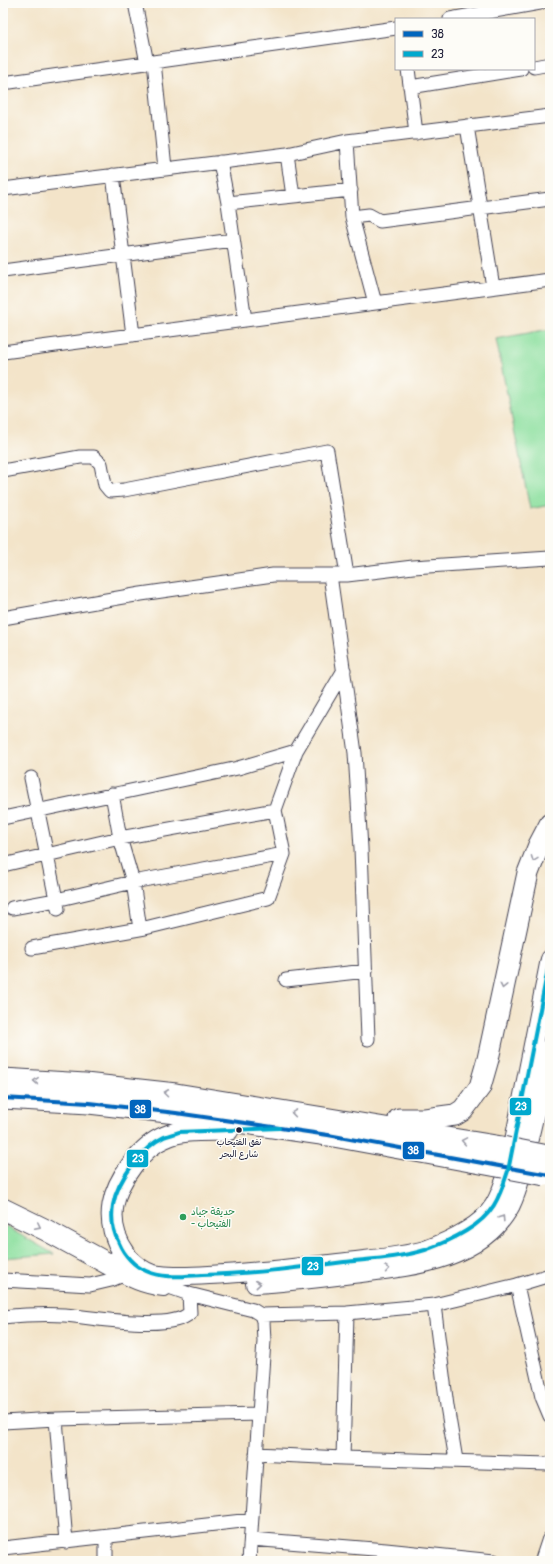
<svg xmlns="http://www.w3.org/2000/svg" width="553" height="1564" font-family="Pangolin,'Playpen Sans Arabic',sans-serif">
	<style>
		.green { fill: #8ee0a0; stroke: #58816e }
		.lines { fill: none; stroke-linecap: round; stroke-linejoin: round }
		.minor-casing { stroke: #413f50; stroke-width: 15 }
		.tertiary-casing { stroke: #413f50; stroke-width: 18 }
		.secondary-casing { stroke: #413f50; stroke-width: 20 }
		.trunk-casing { stroke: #413f50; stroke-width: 23 }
		.minor { stroke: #fff; stroke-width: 13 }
		.tertiary { stroke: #fff; stroke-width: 16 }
		.secondary { stroke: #fff; stroke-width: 18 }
		.trunk { stroke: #fff; stroke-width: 21 }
		.trunk-bridge-casing { stroke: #413f50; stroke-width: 23; stroke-linecap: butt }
		.trunk-bridge { stroke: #fff; stroke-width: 21 }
		.bus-1-casing { stroke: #fdfcf7; stroke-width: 7 }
		.bus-2-casing { stroke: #fdfcf7; stroke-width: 7 }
		.bus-1 { stroke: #0065bd; stroke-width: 4 }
		.bus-2 { stroke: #00a9ce; stroke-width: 4 }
		.oneway { stroke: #9c9ca7 }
		.bus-dot { fill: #22223b; stroke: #fdfcf7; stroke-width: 1.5 }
		.leisure-dot { fill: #2e9e5b; stroke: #fdfcf7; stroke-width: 1.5 }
		.labels { text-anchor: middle; stroke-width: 3; stroke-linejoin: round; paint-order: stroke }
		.bus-label { font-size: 9px; fill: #22223b; stroke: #fdfcf7 }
		.leisure-label { font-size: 10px; fill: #27864d; stroke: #fdfcf7; text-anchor: start }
		.line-badge { stroke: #fdfcf7; stroke-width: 1.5 }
		.badge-label { font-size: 11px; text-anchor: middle; font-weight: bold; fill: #fff }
	</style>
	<rect width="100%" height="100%" fill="#fdfcf7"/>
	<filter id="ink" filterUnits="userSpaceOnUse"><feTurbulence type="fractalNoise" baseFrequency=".025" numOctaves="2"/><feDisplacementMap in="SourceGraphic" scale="8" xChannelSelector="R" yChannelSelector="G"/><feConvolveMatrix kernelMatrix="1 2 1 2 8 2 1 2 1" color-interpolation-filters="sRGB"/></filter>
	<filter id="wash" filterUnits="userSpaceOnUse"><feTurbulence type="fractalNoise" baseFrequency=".012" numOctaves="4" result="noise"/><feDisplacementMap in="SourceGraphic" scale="16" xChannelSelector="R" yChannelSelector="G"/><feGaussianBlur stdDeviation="0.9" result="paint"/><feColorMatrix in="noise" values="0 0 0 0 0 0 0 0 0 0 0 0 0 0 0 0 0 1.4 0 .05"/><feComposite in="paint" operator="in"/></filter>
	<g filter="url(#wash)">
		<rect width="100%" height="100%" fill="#f3e4c9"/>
		<path class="green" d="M550 329V505L530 509 496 339Z
			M3 1225 54 1254 3 1258Z"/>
	</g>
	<g filter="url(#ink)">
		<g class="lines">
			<defs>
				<path id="minor" d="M135 3 147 63
					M450 19 540 3
					M154 62 165 168
					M534 67 550 64
					M408 69 416 133
					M3 83 396 28
					M410 87 521 69
					M467 126 493 287
					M347 141 352 217 375 303
					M287 154 293 196
					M220 162 228 203 245 320
					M113 175 133 335
					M3 189 287 154 347 141 550 116
					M228 203 351 190
					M352 217 369 215 380 221 550 199
					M3 271 233 240
					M3 352 550 280
					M3 471 80 457H94L101 464 105 485 110 491 124 490 327 451 347 575
					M330 575 355 753 361 848 368 1039
					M3 618 141 594 273 575H347L413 567 550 558
					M31 778 58 909
					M112 794 120 838 133 882 140 929
					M3 818 238 768 296 751 344 670
					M3 865 120 838 275 810 296 751
					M12 908 56 900 133 882 284 854 275 810
					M32 948 145 928 268 898 284 854
					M286 980 366 971
					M3 1280 90 1285 111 1280 123 1275
					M517 1285 542 1397 550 1416
					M172 1288 189 1294 253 1310 261 1315 263 1321 264 1341 249 1561
					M434 1305 447 1406 456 1460
					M261 1315 347 1313 434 1305 517 1285 550 1275
					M3 1317C23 1315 44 1314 64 1315 92 1317 170 1332 190 1313L189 1294
					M56 1419 66 1542
					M3 1422 56 1419 259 1414
					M256 1454 343 1458 550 1464
					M343 1458 347 1313
					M106 1537V1561
					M251 1539 386 1550 494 1561
					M3 1548 251 1520"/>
				<path id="tertiary" d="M543 1561 550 1540"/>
				<path id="secondary" d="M125 1254C135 1264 145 1274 160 1275 176 1277 193 1276 209 1275 252 1273 295 1268 338 1263 367 1259 397 1258 425 1250 439 1245 453 1239 466 1231 493 1215 499 1199 508 1171L550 959
					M112 1266C128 1278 144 1285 164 1287
					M255 1284C288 1282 320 1278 352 1274 409 1267 481 1262 511 1205 520 1186 523 1167 527 1147 535 1113 543 1080 550 1047"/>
				<path id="trunk" d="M3 1079 85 1084 176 1094 502 1147
					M3 1098 89 1103 176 1113 328 1135 497 1166
					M399 1119H425L455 1115 463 1110 480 1087 488 1059 528 873 539 845 550 824
					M3 1209 46 1230 112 1266 125 1254C115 1240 110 1222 113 1205 117 1180 142 1146 165 1137 184 1128 208 1131 228 1130"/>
			</defs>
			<use href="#minor" class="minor-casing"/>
			<use href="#tertiary" class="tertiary-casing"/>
			<use href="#secondary" class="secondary-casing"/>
			<use href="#trunk" class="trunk-casing"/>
			<use href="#minor" class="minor"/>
			<use href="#tertiary" class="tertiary"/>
			<use href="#secondary" class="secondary"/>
			<use href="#trunk" class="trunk"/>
			<defs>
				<path id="trunk-bridge" d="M502 1147 548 1156
					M497 1166 545 1175"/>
			</defs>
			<use href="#trunk-bridge" class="trunk-bridge-casing"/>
			<use href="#trunk-bridge" class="trunk-bridge"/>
			<defs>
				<path id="bus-1" d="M3 1098 89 1103 176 1113 328 1135 549 1175"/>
				<path id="bus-2" d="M279 1128 179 1132C174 1134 169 1135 164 1137 142 1147 117 1181 113 1205 111 1218 113 1232 119 1243 124 1255 134 1266 146 1271 163 1279 184 1276 202 1275 250 1274 297 1268 344 1262 371 1259 399 1258 425 1250 439 1245 453 1239 466 1231 493 1215 499 1199 508 1171L550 959"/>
			</defs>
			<use href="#bus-1" class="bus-1-casing"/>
			<use href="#bus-2" class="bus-2-casing"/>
			<use href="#bus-1" class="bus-1"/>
			<use href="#bus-2" class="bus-2"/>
		</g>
		<defs><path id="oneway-chevron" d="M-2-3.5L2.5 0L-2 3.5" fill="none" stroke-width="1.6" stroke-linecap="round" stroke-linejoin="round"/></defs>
		<g class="oneway">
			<use href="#oneway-chevron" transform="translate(534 859) rotate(111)"/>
			<use href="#oneway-chevron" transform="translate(503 986) rotate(102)"/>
			<use href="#oneway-chevron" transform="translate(36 1081) rotate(-177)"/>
			<use href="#oneway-chevron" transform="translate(166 1093) rotate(-173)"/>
			<use href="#oneway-chevron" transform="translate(294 1113) rotate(-171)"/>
			<use href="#oneway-chevron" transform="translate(464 1141) rotate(-170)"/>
			<use href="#oneway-chevron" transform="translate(502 1218) rotate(-57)"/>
			<use href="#oneway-chevron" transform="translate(38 1226) rotate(26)"/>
			<use href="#oneway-chevron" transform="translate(387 1269) rotate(-8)"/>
			<use href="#oneway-chevron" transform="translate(258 1284) rotate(-5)"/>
		</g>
	</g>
	<circle class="bus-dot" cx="239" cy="1130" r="3.5"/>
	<circle class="leisure-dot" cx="183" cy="1217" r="4"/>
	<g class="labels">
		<g class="bus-label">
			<text x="239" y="1145">نفق الفتيحاب<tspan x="239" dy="12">شارع البحر</tspan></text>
		</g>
		<g class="leisure-label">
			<text x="191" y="1215">حديقة جياد<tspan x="191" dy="12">- الفتيحاب</tspan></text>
		</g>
	</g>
	<g class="line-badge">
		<rect x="509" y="1097" width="23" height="19" rx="4" fill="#00a9ce"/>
		<rect x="129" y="1099" width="23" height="20" rx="4" fill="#0065bd"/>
		<rect x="402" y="1141" width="23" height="19" rx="4" fill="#0065bd"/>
		<rect x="126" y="1149" width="23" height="19" rx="4" fill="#00a9ce"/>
		<rect x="301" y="1256" width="23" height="20" rx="4" fill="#00a9ce"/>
	</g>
	<g class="badge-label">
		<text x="521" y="1110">23</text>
		<text x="140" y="1113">38</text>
		<text x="413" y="1154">38</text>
		<text x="138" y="1162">23</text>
		<text x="313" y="1270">23</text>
	</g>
	<rect width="553" height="1564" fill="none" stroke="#fdfcf7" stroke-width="16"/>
	<rect x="395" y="18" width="140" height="52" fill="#fdfcf7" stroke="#a5a5ac"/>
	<rect x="403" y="31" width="20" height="6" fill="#0065bd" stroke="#a5a5ac"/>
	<text x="431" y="38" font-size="12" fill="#22223b">38</text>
	<rect x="403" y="51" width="20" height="6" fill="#00a9ce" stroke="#a5a5ac"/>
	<text x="431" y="58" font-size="12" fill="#22223b">23</text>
</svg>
